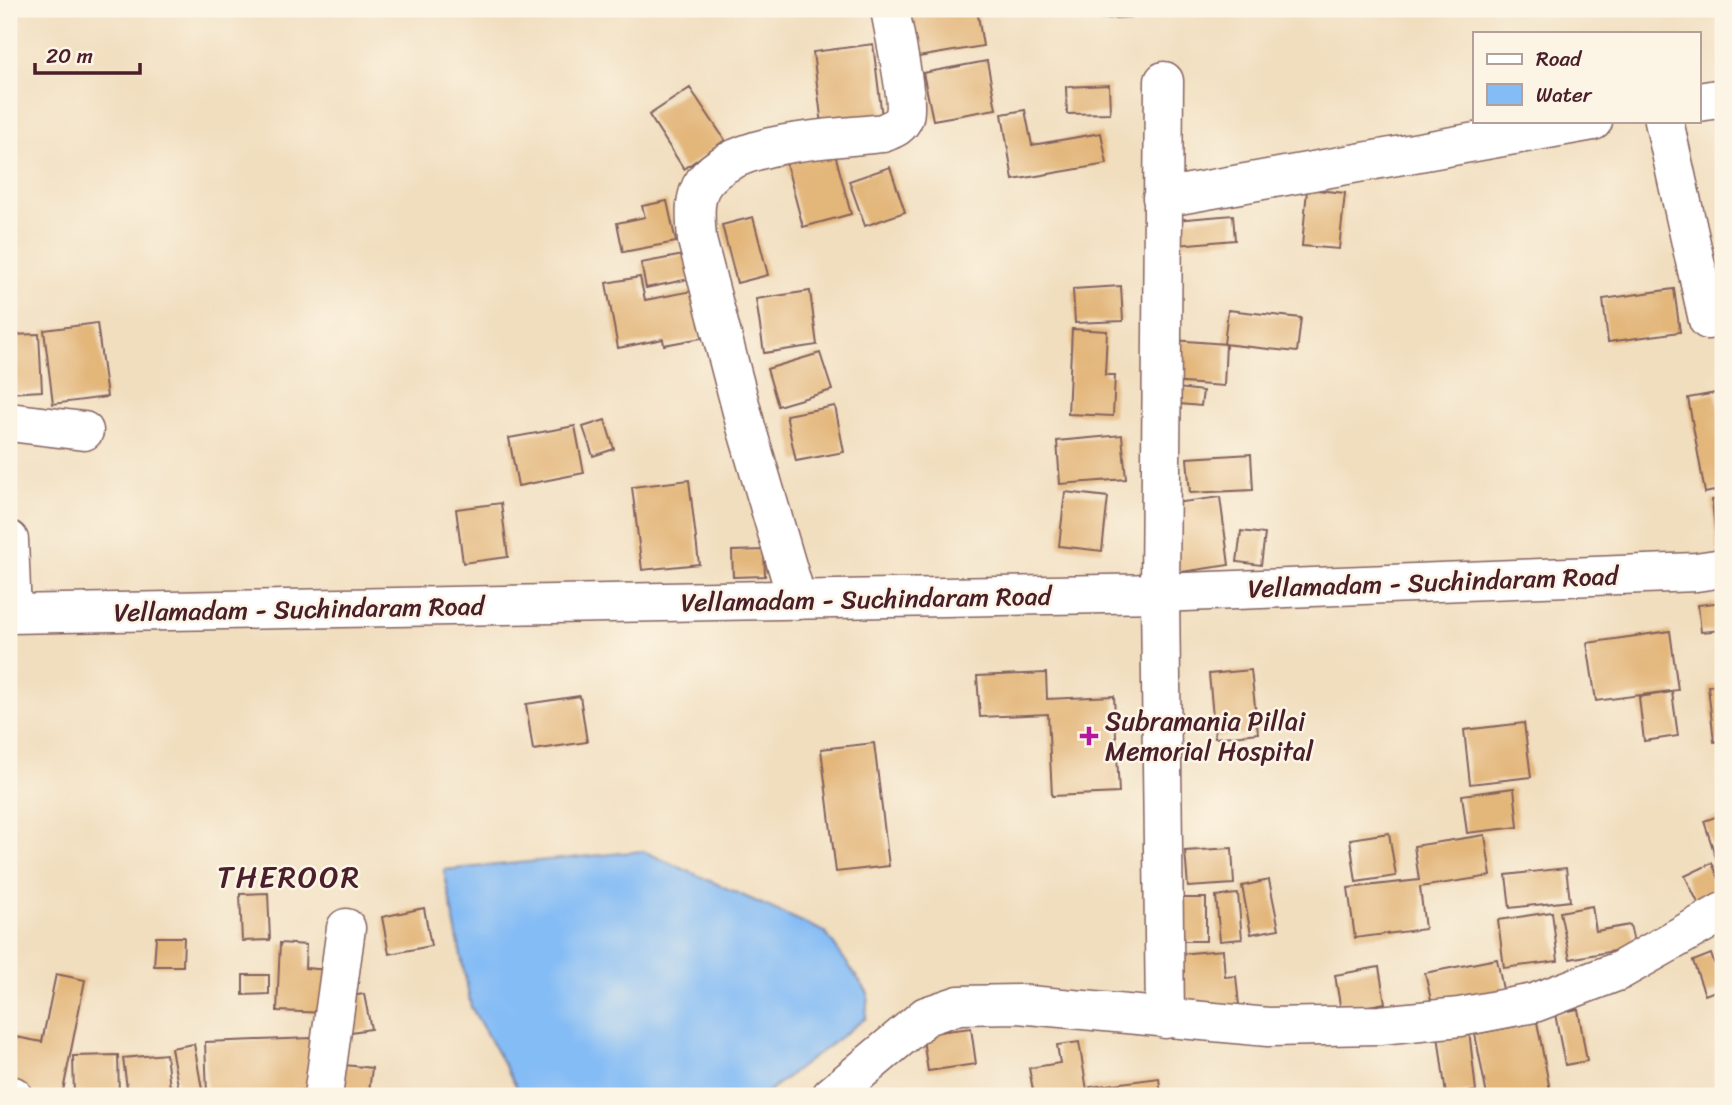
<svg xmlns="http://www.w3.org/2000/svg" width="1732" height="1105" font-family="Sriracha,sans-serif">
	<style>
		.water { fill: #84bcf5; stroke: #676e90; stroke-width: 2 }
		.building { fill: #e3b67a }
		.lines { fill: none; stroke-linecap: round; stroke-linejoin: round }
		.minor-casing { stroke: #84625f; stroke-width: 41 }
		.major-casing { stroke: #84625f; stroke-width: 41 }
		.minor { stroke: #fff; stroke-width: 38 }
		.major { stroke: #fff; stroke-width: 38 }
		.poi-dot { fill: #b5179e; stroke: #fcf5e5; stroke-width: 2.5 }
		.labels { text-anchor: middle; stroke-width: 5; stroke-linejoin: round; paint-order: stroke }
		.street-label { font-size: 26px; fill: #4a1f2b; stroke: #fcf5e5 }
		.poi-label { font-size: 26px; fill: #4a1f2b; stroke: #fcf5e5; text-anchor: start }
		.quarter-label { font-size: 30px; letter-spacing: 2px; fill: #4a1f2b; stroke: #fcf5e5 }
	</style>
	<rect width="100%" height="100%" fill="#fcf5e5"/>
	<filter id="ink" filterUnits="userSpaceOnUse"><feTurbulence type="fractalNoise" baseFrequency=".0143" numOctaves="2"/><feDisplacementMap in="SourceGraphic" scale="14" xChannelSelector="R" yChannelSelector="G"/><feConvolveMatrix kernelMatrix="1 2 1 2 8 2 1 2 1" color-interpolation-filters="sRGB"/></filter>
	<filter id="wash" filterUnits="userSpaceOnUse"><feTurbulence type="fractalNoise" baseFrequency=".00686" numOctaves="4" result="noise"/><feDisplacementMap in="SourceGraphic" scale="28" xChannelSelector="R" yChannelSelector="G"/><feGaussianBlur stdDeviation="1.57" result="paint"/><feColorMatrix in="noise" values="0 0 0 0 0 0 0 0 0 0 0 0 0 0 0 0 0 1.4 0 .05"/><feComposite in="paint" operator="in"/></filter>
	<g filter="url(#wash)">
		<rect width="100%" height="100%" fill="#f1debf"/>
		<path class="water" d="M643 851 825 932 868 993 866 1018 762 1096H522L471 1007 444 870Z"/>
		<g id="blocks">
			<path class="building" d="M909 9H977L983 46 918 57Z
				M1099 9H1130L1131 17 1100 19Z
				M873 44 882 117 822 125 813 52Z
				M987 61 996 109 933 120 923 73Z
				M1109 85 1110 113 1067 114 1066 87Z
				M690 88 725 140 684 169 649 115Z
				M1025 110 1032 145 1101 133 1107 164 1013 180 1002 114Z
				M834 150 851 214 803 227 786 163Z
				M890 167 905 212 865 226 849 181Z
				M1307 189 1345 193 1339 249 1302 246Z
				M667 201 676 242 623 252 617 223 645 217 642 206Z
				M1233 215 1235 240 1177 245 1175 220Z
				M753 217 768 275 737 283 722 225Z
				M689 254 694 278 646 288 641 263Z
				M640 277 645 300 703 289 712 336 664 345 663 339 618 348 606 283Z
				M1121 286 1123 321 1075 323 1073 289Z
				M1674 289 1680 332 1608 342 1603 299Z
				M810 291 817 345 764 353 756 299Z
				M1228 310 1301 318 1297 352 1224 344Z
				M97 323 107 397 53 404 44 330Z
				M1072 329 1107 331 1105 375H1115L1113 416 1068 414Z
				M39 334 42 391 9 393V335Z
				M1173 340 1226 344 1224 386 1170 382Z
				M820 353 832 390 778 406 767 369Z
				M1170 387 1203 391 1201 406 1169 403Z
				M1716 393 1723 429V489L1705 493 1688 398Z
				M835 406 844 452 796 461 786 415Z
				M605 420 614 449 593 456 583 427Z
				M575 426 584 473 518 486 509 438Z
				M1122 435 1126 479 1060 484 1057 441Z
				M1251 454 1253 490 1190 493 1187 458Z
				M689 480 699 564 642 570 632 487Z
				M1065 492 1108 497 1102 551 1059 546Z
				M1220 497 1229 565 1175 573 1167 504Z
				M1723 499V550L1717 551 1712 500Z
				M501 503 508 557 463 563 456 509Z
				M1241 531 1265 534 1261 565 1237 562Z
				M764 550 765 576 733 577 732 551Z
				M1723 602V630L1701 632 1698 605Z
				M1670 631 1678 690 1596 701 1587 643Z
				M1723 653V681H1721L1719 654Z
				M1251 670 1258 733 1215 738 1209 674Z
				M1046 673 1047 699 1114 696 1119 793 1052 796 1048 714 980 717 977 676Z
				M1723 684V741L1714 742 1708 686Z
				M1672 692 1678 736 1644 741 1639 697Z
				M580 696 587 742 533 750 526 704Z
				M1524 723 1531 777 1470 784 1464 730Z
				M874 743 889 866 836 872 821 749Z
				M1514 788 1518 827 1467 833 1462 795Z
				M1721 815 1723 856 1716 858 1704 821Z
				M1389 833 1396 876 1356 882 1350 839Z
				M1485 835 1491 876 1420 887 1425 929 1355 938 1348 888 1419 880 1414 846Z
				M1232 848 1234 884 1188 887 1185 851Z
				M1712 863 1723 887V895L1699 905 1685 876Z
				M1566 868 1570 901 1510 908 1506 875Z
				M1269 880 1279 929 1251 934 1242 886Z
				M268 893 270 940 242 941 240 894Z
				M1238 894 1242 939 1220 941 1216 896Z
				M1177 898H1206V941H1177Z
				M1592 906 1596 931 1630 925 1635 947 1570 959 1560 912Z
				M424 908 431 946 389 954 382 917Z
				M1552 912 1558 961 1504 968 1498 920Z
				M156 937H184L183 966H154Z
				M280 943 306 945 305 968 329 970 327 1013 277 1011Z
				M1223 950 1225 977 1236 976 1239 1005 1185 1010 1179 954Z
				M1711 954 1723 988 1705 995 1693 961Z
				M1497 959 1505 1000 1434 1014 1425 973Z
				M1379 967 1385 1003 1341 1011 1335 975Z
				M56 974 85 980 62 1096 9 1088 11 1036 42 1042Z
				M243 975H269V994L243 995Z
				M364 994 371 1029 351 1032 345 997Z
				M1578 1009 1587 1061 1565 1065 1555 1014Z
				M1537 1022 1550 1090 1518 1096H1487L1475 1034Z
				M971 1028 976 1064 928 1071 922 1034Z
				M1469 1030 1476 1091 1446 1095 1438 1035Z
				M312 1038 314 1090 207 1094 205 1042Z
				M1079 1042 1088 1096H1034L1029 1068 1060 1063 1057 1045Z
				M194 1044 203 1095 180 1096 171 1048Z
				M166 1054 171 1096H128L123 1058Z
				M118 1055 119 1096H74L73 1056Z
				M335 1064 372 1068 369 1091 398 1096H331Z
				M1159 1078 1161 1096H1092L1090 1087Z"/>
		</g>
	</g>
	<g filter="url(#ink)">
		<use href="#blocks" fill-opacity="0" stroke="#84625f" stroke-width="2"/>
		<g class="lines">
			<defs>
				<path id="minor" d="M1164 81 1160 593 1165 1019
					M1699 102 1723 98
					M1664 121 1708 320
					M1162 198 1593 121
					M9 422 84 431
					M9 540 12 614
					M797 600 746 427 697 240C696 222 692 198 704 182 736 139 834 139 883 133 892 129 900 127 904 117 910 103 893 28 890 9
					M9 1095 13 1096
					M323 1096 346 928
					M831 1096 926 1016 959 1005 1018 1004 1268 1027 1380 1025 1460 1017 1534 1003 1619 971 1723 912"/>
				<path id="major" d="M9 614 1160 593 1696 572 1723 568"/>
			</defs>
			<use href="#minor" class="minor-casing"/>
			<use href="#major" class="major-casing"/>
			<use href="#minor" class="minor"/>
			<use href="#major" class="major"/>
		</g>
	</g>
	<path class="poi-dot" d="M1085.5 725.5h7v7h7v7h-7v7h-7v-7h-7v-7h7z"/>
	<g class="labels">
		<g class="street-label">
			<text transform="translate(1433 582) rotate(-2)" y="9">Vellamadam - Suchindaram Road</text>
			<text transform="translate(866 599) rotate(-1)" y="9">Vellamadam - Suchindaram Road</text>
			<text transform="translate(299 609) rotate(-1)" y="9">Vellamadam - Suchindaram Road</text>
		</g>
		<g class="poi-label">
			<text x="1105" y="730">Subramania Pillai<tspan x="1105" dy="30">Memorial Hospital</tspan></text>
		</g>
		<g class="quarter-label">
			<text x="289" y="887">THEROOR</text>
		</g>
	</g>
	<rect width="1732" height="1105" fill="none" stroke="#fcf5e5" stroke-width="35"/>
	<rect x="1473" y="32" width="228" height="91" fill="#fcf5e5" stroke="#b59f9b" stroke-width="2"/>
	<rect x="1487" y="54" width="35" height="10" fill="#ffffff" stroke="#b59f9b" stroke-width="2"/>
	<text x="1536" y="66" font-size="21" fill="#4a1f2b">Road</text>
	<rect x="1487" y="84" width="35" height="21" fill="#84bcf5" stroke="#b59f9b" stroke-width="2"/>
	<text x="1536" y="102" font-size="21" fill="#4a1f2b">Water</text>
	<path d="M35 63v10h105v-10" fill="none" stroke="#4a1f2b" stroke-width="3.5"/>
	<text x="46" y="63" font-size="21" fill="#4a1f2b" stroke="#fcf5e5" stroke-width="5" paint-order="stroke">20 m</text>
</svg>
